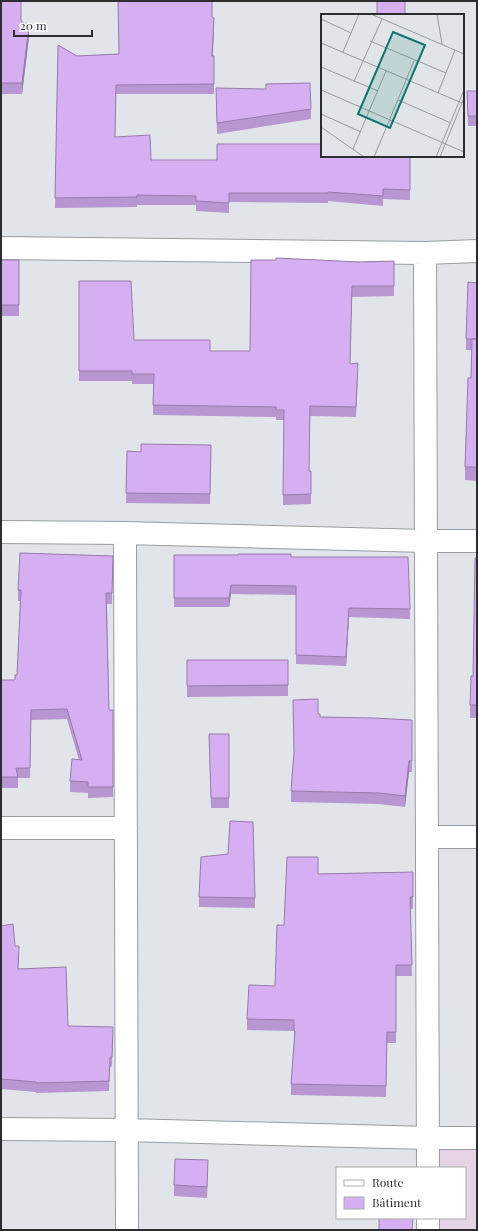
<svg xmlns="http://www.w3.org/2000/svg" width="478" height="1231" font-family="'Playfair Display',serif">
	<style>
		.education { fill: #e5d4e6 }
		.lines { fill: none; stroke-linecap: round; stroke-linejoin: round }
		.street-casing { stroke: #999da0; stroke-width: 24 }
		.street { stroke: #fff; stroke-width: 22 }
		.wall { fill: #b896d1 }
		.shaded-wall { fill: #967aaa }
		.building { fill: #d6aff3; stroke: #967aaa }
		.inset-road { fill: none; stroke: #989b9e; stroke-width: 1 }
		.view { fill: #0f766e; fill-opacity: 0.15; stroke: #0f766e; stroke-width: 2 }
		.inset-edge { fill: none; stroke: #2b2d2e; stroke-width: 2 }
	</style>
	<rect width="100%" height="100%" fill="#e1e5e9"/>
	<path class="education" d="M440 1144H477V1230H439L440 1218H465V1168H440Z"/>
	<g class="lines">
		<defs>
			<path id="street" d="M1 248 425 253 477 251
				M425 253 428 1168
				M1 532 125 533 426 541H477
				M125 533 127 1230
				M1 828H126
				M427 837H477
				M1 1129 127 1130 428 1138H477
				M428 1218V1230"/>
		</defs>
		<use href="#street" class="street-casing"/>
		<use href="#street" class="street"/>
	</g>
	<path class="wall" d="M1 1 21 21 29 37 22 94H1Z
		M212 17 214 27 213 56H214V94H116L115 137 151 160H217L410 156V200L383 199V206L328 201V203L229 202V213L196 211V205H137V207L55 208 58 45 77 56 119 54Z
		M216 88 311 109V119L217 134Z
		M467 91H477V126H468Z
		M1 260H19V316H1Z
		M394 261V296L352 297 350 364 358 374 356 417 310 416 309 471 311 494V504L283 505 284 420H276V417L153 415V384H132V381H79V281L134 340 210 351H250L360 262Z
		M477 283V481L465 480V467L471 378 472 350H466V339Z
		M211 445 210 504 126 503 127 451 141 452Z
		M174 555 291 557 410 609V619L349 617 346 666 296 664V595L231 594 229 607H174Z
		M113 556 112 604H107L109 710H113V797L88 798V793L70 792V781L79 760 67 719 31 720 30 778H18V788H1V680H15L17 675 21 601H18V590Z
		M477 558V718H470V705L473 676Z
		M187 660H288V696L187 697Z
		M318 714 320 717 412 720V772H409L405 807 379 804 291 802V791Z
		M209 734H229V808H211Z
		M413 872V909H410L412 976H396V1043H387L386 1097 291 1095V1084L294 1042V1031L247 1030V1019L275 986 284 925 318 874Z
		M199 897 255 898V908L199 907Z
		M1 926 15 946 19 956 18 969 68 1026 113 1037 112 1067 110 1066 109 1091 36 1093V1092L1 1089Z
		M208 1171 207 1198 174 1196V1185Z"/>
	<path class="shaded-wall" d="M214 18V27L212 66V56Z
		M29 26V37L22 94V83Z
		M231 585V594L229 607V598Z
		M349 608V617L346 666V657Z
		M409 761V772L405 807V796Z"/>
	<path class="building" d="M1 1H21V21L29 26 22 83H1Z
		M118 1H212V17L214 18 212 56H214V84L116 85 115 137 150 135 151 160H217V144H322V156H410V190L383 189V196L328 192V193H229V203L196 201V196L137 195V197L55 198 58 45 77 56 119 54Z
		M377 1H405V15H377Z
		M310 83 311 109 217 123 216 88 266 89V84Z
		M467 91H477V116H468Z
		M276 258 360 262 394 261V286H352L350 364 358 363 356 407 310 406 309 471H311V494L283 495 284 410H276V407L153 405 154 374H132V371H79V281H131L134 340H210V351H250L251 260H276Z
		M1 260H19V305H1Z
		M468 282 477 283V339H466Z
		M472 339H477V467H465L468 378H471Z
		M141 444 211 445 210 494 126 493 127 451 141 452Z
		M20 553 113 556 112 593H106L109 710H113V787H88V782L70 781 72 759 82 760 67 709 31 710 30 768H16L18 777H1V680H15V675H17L21 590H18Z
		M238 554H291V557H408L410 609 349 608 346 657 296 655V586L231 585 229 598H174V555H238Z
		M475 558H477V705H470L471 676H473Z
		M187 660H288V685L187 686Z
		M318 699V714H320V717L373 718 412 720V761H409L405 796 379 793 291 791 294 752 293 700Z
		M209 734H229V798H211Z
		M230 821 253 822 255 898 199 897 201 857 228 854Z
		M287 857H318V874L413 872V897H410L412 965H396V1032H387L386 1086 291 1084 295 1031H294V1020L247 1019 249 985 275 986 277 925H284Z
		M13 924 15 946H19L18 969 66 967 68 1026 113 1027 112 1057H110L109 1081 36 1083V1082L1 1079V926Z
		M175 1159 208 1160 207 1187 174 1185Z
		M379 1218H413L412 1230H379Z"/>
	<g transform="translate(321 14)">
		<rect width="143" height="143" fill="#e1e5e9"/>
		<path class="inset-road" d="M50 0 143 40M116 0 121 30M0 5 30 19M49 27 125 59M0 29 141 89M22 38 38 0M0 53 57 77M33 67 61 5M0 76 143 138M117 79 134 36M77 86 130 109M0 100 40 118M0 113 43 143M32 135 65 57M53 143 93 47M115 143 143 76M119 143 143 84"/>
		<path class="view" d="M72 18 104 31 69 114 37 100Z"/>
		<rect width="143" height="143" class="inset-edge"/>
	</g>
	<rect width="478" height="1231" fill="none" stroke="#2b2d2e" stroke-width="4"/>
	<rect x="336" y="1167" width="130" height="52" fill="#ffffff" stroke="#aaabab"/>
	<rect x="344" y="1180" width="20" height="6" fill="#ffffff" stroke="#aaabab"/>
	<text x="372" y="1187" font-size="12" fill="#2b2d2e">Route</text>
	<rect x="344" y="1197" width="20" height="12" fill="#d6aff3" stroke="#aaabab"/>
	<text x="372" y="1207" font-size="12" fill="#2b2d2e">Bâtiment</text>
	<path d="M14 30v6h78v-6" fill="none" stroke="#2b2d2e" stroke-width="2"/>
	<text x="20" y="30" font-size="12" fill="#2b2d2e" stroke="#ffffff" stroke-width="3" paint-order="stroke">20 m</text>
</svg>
